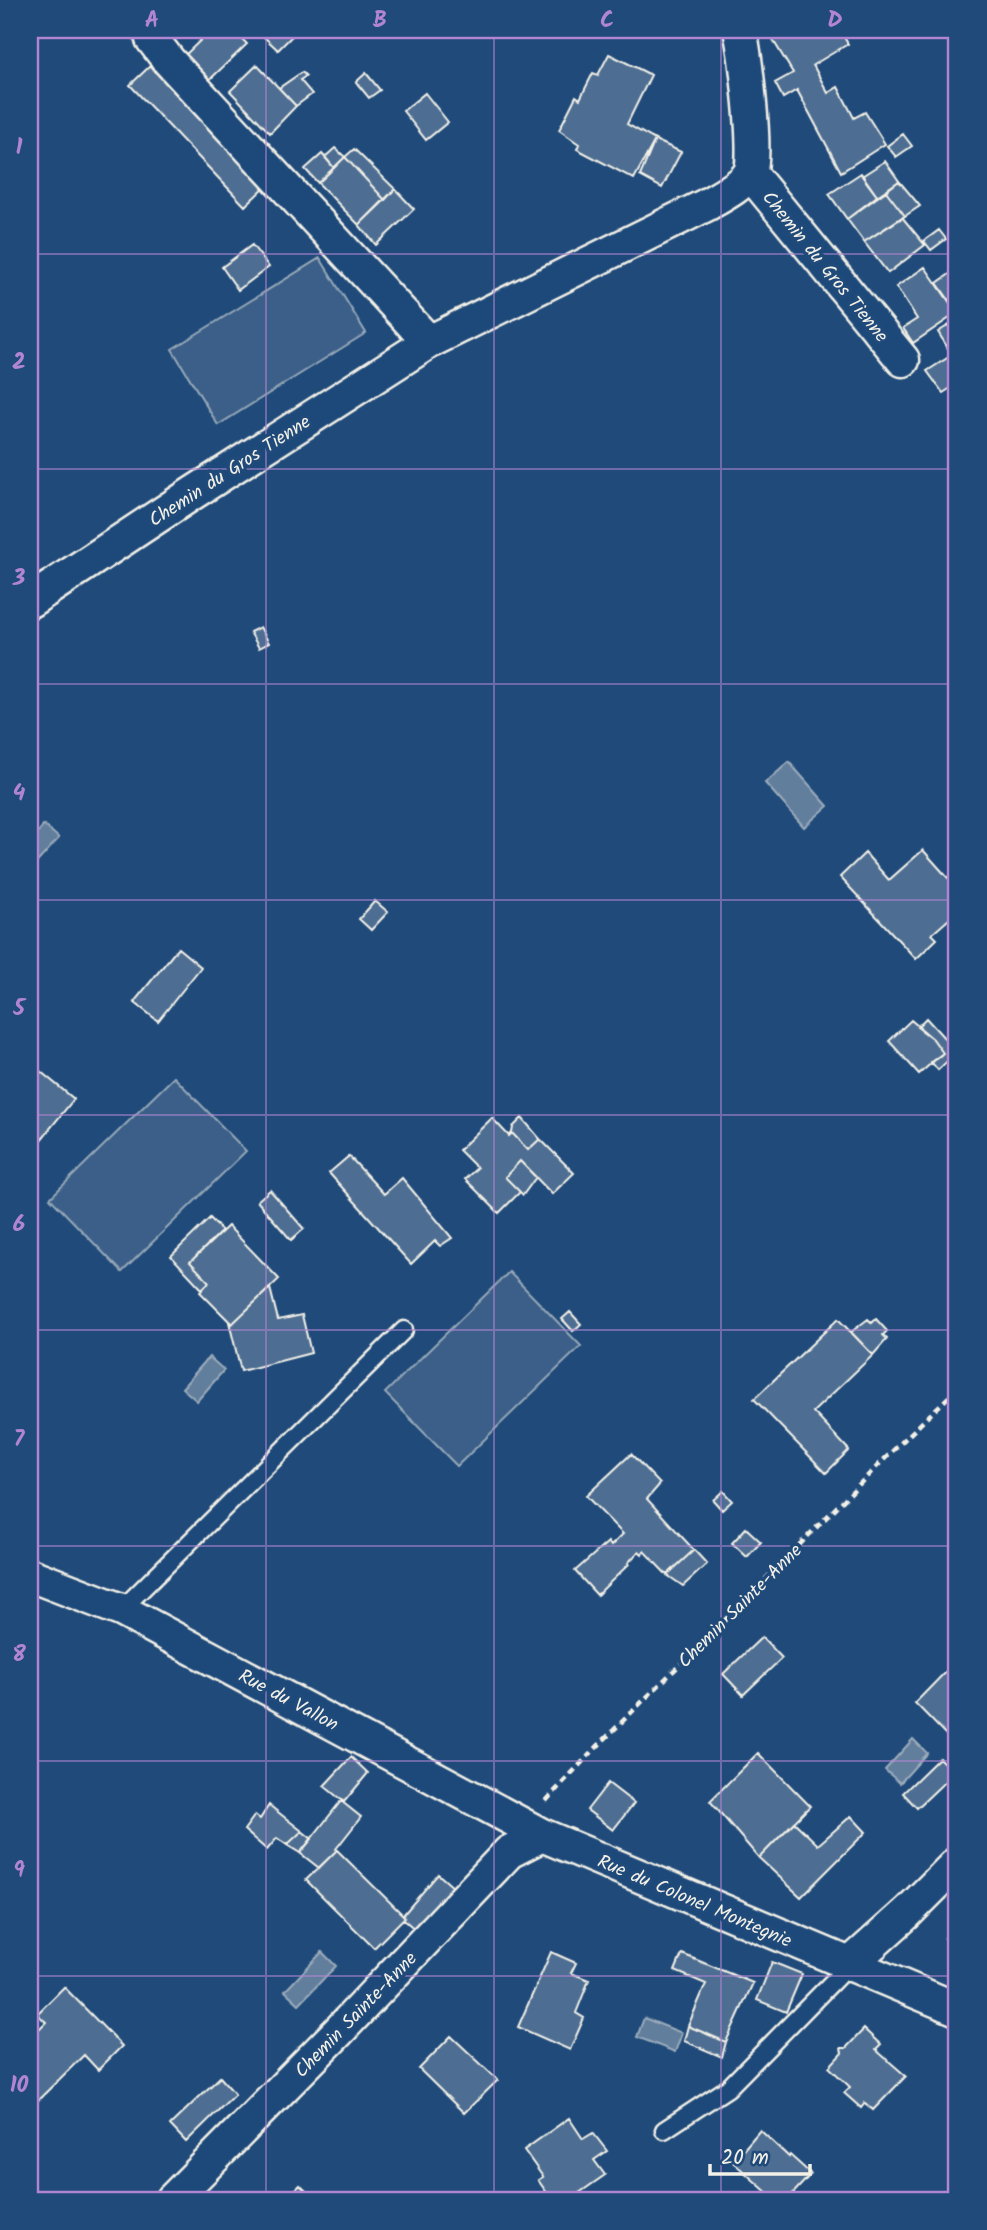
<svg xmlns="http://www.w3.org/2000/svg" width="987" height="2230" font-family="Kalam,sans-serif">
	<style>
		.green { fill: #3a5f88; stroke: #97a8b8; stroke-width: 2 }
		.water { fill: #627e9d; stroke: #9cacbb; stroke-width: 2 }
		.building { fill: #4d6e92; stroke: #f4f1e8; stroke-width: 2 }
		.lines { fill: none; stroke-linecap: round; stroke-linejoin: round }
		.lane-casing { stroke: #f4f1e8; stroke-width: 21 }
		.street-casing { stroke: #f4f1e8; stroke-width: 37 }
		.path { stroke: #f4f1e8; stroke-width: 4.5; stroke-dasharray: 7 5; stroke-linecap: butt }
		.lane { stroke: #1f4a7a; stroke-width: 16 }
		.street { stroke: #1f4a7a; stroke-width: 32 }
		.grid { fill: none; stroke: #b185d1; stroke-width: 2; stroke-opacity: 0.55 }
		.labels { text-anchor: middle; stroke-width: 7; stroke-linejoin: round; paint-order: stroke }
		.street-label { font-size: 19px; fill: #f4f1e8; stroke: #1f4a7a }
		.neatline { fill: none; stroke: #b185d1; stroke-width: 2.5 }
		.grid-label { font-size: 23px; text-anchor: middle; font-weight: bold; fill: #b185d1 }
	</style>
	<rect width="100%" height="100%" fill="#1f4a7a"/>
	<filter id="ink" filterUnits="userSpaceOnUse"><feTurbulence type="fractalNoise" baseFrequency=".0143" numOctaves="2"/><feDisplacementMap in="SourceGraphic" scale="14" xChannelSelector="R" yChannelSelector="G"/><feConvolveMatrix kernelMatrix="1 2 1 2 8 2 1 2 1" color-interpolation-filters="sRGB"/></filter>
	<g filter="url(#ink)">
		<path class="green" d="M320 258 366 333 218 425 172 349Z
			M174 1077 246 1151 122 1272 50 1198Z
			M509 1272 581 1346 457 1466 385 1393Z"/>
		<path class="water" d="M789 762 828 806 804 827 765 783Z
			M44 825 59 838 31 869 30 841Z
			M209 1357 224 1370 197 1401 182 1388Z
			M913 1739 927 1753 900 1783 885 1770Z
			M322 1952 336 1966 299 2004 285 1991Z
			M644 2018 682 2033 675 2052 637 2037Z"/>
		<path class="building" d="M211 30H233L247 44 202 87 178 62Z
			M272 30H298L278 50 264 37Z
			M790 30H840L848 44 813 65 828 93 838 87 854 118 865 112 885 144 841 172 797 90 783 98 775 83 793 73 773 40Z
			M609 54 651 75 627 124 655 140 634 179 577 149 579 144 559 130 576 96 580 99 593 73 598 75Z
			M257 65 296 106 270 133 230 91Z
			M150 66 176 94 179 90 269 183 245 206 130 85Z
			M302 72 306 76 300 80 312 94 296 106 279 88Z
			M366 73 380 90 369 98 356 82Z
			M425 93 448 122 426 140 403 111Z
			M903 134 912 146 896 157 887 146Z
			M655 140 681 152 662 188 640 176Z
			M335 148 345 157 334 168 325 157Z
			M354 149 395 189 385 200 345 157Z
			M322 154 334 168 318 183 305 169Z
			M345 157 385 200 359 225 318 183Z
			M885 161 899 181 877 196 862 176Z
			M861 173 877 196 847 219 829 194Z
			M899 181 920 206 905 216 886 191Z
			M395 189 414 209 376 245 359 225Z
			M886 191 905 216 864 242 847 219Z
			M902 217 925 245 888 273 864 242Z
			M939 230 946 239 931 250 924 241Z
			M252 245 269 267 238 290 222 267Z
			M925 267 957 313 913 343 903 328 917 319 896 287Z
			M954 271 957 276V305L954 307 937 283Z
			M957 320V384L943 393 927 371 952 355 938 332Z
			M260 627 269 643 259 648 250 632Z
			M923 850 948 878 957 870V912L932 934 937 939 916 959 840 877 865 853 889 880Z
			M375 901 388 912 371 930 359 919Z
			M178 948 201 967 158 1021 134 1002Z
			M926 1018 957 1052 938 1070 931 1062 943 1053 933 1039 917 1027Z
			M911 1020 933 1039 943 1053 919 1074 889 1041Z
			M35 1067 74 1099 32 1151 30 1149V1074Z
			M492 1118 509 1136 512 1133 528 1150 540 1139 574 1173 552 1194 520 1161 505 1177 520 1192 499 1213 465 1179 477 1168 459 1150Z
			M522 1118 540 1139 528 1150 512 1133 513 1127Z
			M349 1156 384 1194 402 1178 452 1238 440 1246 435 1241 411 1264 329 1173Z
			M520 1161 536 1177 523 1195 505 1177Z
			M270 1190 304 1229 291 1240 257 1201Z
			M210 1218 222 1231 190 1262 209 1282 202 1289 171 1256Z
			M228 1226 279 1279 232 1324 200 1292 209 1282 190 1262Z
			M270 1288 278 1320 302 1315 311 1353 241 1371 229 1322 232 1324Z
			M570 1312 581 1324 573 1331 562 1319Z
			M838 1319 873 1355 813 1412 849 1450 826 1473 754 1399Z
			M868 1319 872 1323 876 1319 887 1331 883 1335 887 1339 873 1355 851 1332Z
			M631 1454 660 1484 647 1499 694 1550 667 1575 644 1551 642 1554 639 1551 628 1563 629 1564 597 1595 575 1571 608 1542 611 1546 623 1534 586 1496Z
			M723 1491 732 1501 722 1510 713 1500Z
			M746 1528 761 1542 747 1557 732 1543Z
			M694 1550 707 1564 683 1586 667 1575Z
			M762 1637 782 1658 743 1695 723 1674Z
			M957 1660V1742L955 1744 915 1703Z
			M758 1753 810 1806 759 1858 710 1801Z
			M351 1757 368 1773 344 1802 324 1786Z
			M939 1758 954 1773 917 1808 903 1793Z
			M608 1783 634 1803 613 1830 587 1810Z
			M341 1801 361 1817 336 1849 337 1850 319 1868 300 1853Z
			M269 1805 302 1831 287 1845 277 1838 267 1850 244 1830 255 1815 260 1819Z
			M851 1816 866 1832 801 1897 759 1858 794 1822 818 1845Z
			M302 1831 312 1839 300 1853 287 1845Z
			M337 1850 405 1917 374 1948 306 1880Z
			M438 1874 454 1888 417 1931 403 1919 405 1917 403 1915Z
			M957 1926V1950L945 1938Z
			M551 1952 576 1963 571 1973 589 1980 576 2013 584 2018 570 2050 518 2027Z
			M682 1954 753 1983 726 2042 688 2026 706 1984 675 1971Z
			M772 1962 802 1974 786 2012 757 2000Z
			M64 1987 122 2046 98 2070 84 2055 30 2108V2038L46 2022 37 2014Z
			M688 2026 726 2042 722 2057 684 2041Z
			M864 2029 881 2045 876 2050 906 2076 873 2110 865 2103 861 2108 844 2093 850 2087 829 2067 842 2053 841 2048H846Z
			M451 2036 498 2080 464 2113 419 2069Z
			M220 2077 235 2094 186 2142 170 2125Z
			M569 2118 583 2139 593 2133 607 2151 594 2160 605 2175 569 2200H552L538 2180 543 2177 524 2150Z
			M760 2130 789 2157 790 2155 811 2174 787 2200H764L770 2195 733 2162Z
			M300 2185 315 2200H285Z"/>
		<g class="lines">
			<defs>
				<path id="lane" d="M121 1610 404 1330
					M664 2130 728 2088 849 1965"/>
				<path id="street" d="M150 30 152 39 169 61 429 342
					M750 173 903 360
					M30 601 193 493 429 342 706 205C718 198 744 185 750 172 758 155 745 51 740 30
					M30 1575 121 1610 542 1835 957 2009
					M849 1965 908 1912 957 1863
					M172 2200 338 2032 509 1852 542 1835"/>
			</defs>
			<use href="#lane" class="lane-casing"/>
			<use href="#street" class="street-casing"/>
			<path class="path" d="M546 1801C601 1740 661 1684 719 1626 798 1547 875 1466 957 1389"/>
			<use href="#lane" class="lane"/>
			<use href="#street" class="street"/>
		</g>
	</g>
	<path class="grid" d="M266 30V2200M494 30V2200M721 30V2200M30 254H957M30 469H957M30 684H957M30 900H957M30 1115H957M30 1330H957M30 1546H957M30 1761H957M30 1976H957"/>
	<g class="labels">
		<g class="street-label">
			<text transform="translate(826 266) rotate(51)" y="7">Chemin du Gros Tienne</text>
			<text transform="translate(229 470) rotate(-33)" y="7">Chemin du Gros Tienne</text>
			<text transform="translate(739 1605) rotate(-45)" y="7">Chemin Sainte-Anne</text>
			<text transform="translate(289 1699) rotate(28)" y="7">Rue du Vallon</text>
			<text transform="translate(695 1900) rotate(23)" y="7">Rue du Colonel Montegnie</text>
			<text transform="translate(355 2014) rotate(-46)" y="7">Chemin Sainte-Anne</text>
		</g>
	</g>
	<rect width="987" height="2230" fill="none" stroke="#1f4a7a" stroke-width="77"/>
	<path d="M710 2164v10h100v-10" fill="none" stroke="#f4f1e8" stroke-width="3.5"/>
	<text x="721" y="2164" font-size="21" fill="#f4f1e8" stroke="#1f4a7a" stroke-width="5" paint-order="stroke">20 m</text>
	<rect x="38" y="38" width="910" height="2154" class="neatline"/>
	<g class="grid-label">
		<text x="152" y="27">A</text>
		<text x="380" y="27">B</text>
		<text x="607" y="27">C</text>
		<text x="835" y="27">D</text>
		<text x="19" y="154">1</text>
		<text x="19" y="369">2</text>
		<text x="19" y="585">3</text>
		<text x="19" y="800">4</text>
		<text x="19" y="1015">5</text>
		<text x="19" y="1231">6</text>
		<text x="19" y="1446">7</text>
		<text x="19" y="1661">8</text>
		<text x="19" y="1877">9</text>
		<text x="19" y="2092">10</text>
	</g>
</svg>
